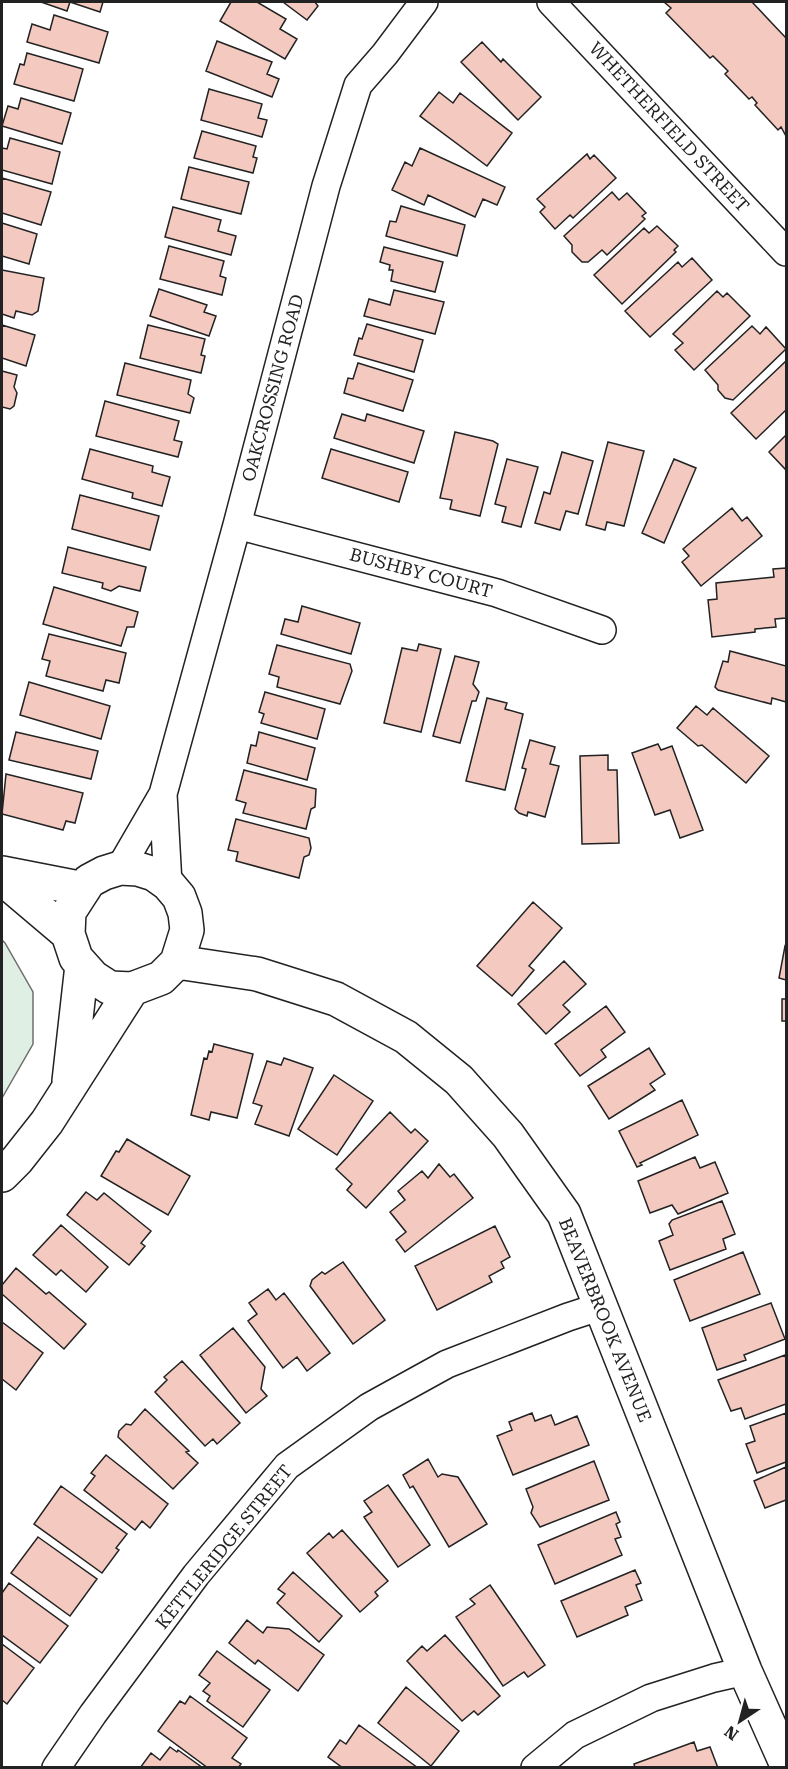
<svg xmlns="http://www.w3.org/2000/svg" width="788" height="1769" font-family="'Roboto Serif',serif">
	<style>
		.green { fill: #e0efe3; stroke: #6f6f6f; stroke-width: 1.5 }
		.building { fill: #f3c9c0; stroke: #222; stroke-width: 1.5 }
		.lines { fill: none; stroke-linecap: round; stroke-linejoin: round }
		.street-casing { stroke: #222; stroke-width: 30 }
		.secondary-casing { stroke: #222; stroke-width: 36 }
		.street { stroke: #fff; stroke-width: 27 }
		.secondary { stroke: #fff; stroke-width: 33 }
		.labels { text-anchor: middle; stroke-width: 4.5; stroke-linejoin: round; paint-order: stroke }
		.street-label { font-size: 18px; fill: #222; stroke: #fff }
	</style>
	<rect width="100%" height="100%" fill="#fff"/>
	<path class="green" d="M2 940 5 943 33 992V1044L2 1098Z"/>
	<path class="building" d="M41 2H103L100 12 70 2 67 11Z
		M231 2H257L286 19 280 29 297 39 285 59 220 21Z
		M283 2H315L318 6 307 20Z
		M664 2H752L786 38V136L781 127 778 130 755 105 757 103 752 97 749 99 725 74 728 71 713 56 710 58 666 13 671 8Z
		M54 15 108 32 99 63 27 42 32 24 50 30Z
		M217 41 272 62 267 74 279 79 272 97 206 71Z
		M482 42 501 62 503 59 541 97 518 120 461 62Z
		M27 53 83 69 74 101 14 84 20 64 24 65Z
		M209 89 262 104 258 118 267 120 262 137 201 120Z
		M439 92 453 103 460 93 512 133 487 166 420 116Z
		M21 98 71 113 62 144 2 126 8 106 18 109Z
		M202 131 256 146 253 157 257 158 253 173 194 158Z
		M10 138 60 152 52 184 2 170V148L7 149Z
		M420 148 505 187 497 205 483 199 475 217 428 195 424 205 392 190 405 162 412 166Z
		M587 154 590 159 594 155 616 178 573 218 570 215 555 229 540 212 545 207 537 199Z
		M189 167 249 182 241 214 181 199Z
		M2 178 51 192 41 225 2 213Z
		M612 192 619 200 627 193 646 213 642 216 645 219 607 255 602 250 588 262H582L572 252V245L564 236Z
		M401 206 465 225 457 256 386 236 390 221 396 222Z
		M173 207 221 220 218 231 236 236 231 255 165 237Z
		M2 223 37 234 29 264 2 256Z
		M657 226 678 246 674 250 676 252 622 304 594 275 644 228 649 233Z
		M169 246 224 261 220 276 226 278 222 295 160 279Z
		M384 247 443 262 435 292 391 281 393 270H389L390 265 380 262Z
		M692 258 712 280 650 337 625 311 678 262 682 267Z
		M2 270 44 278 38 311 32 315 16 311 14 318 2 314Z
		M159 289 207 305 204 312 216 316 209 336 150 316Z
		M394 290 444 302 435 334 364 316 369 299 390 305Z
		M717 291 723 297 727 293 750 316 694 370 675 350 683 343 673 334Z
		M367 324 423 340 414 372 354 355 359 338 362 339Z
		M2 325 35 335 26 366 2 358Z
		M148 325 205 339 201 355 205 356 201 373 140 358Z
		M752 326 760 334 766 327 786 349 733 400 725 398 718 390V385L705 370Z
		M786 361V410L756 439 731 413Z
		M125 363 191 380 188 394 194 398 190 413 117 395Z
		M358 363 413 380 403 411 344 393 348 378 353 379Z
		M2 371 17 375 14 387 17 393 14 406 10 409 2 407Z
		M105 401 179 421 174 440 182 442 178 457 96 436Z
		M342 414 365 421 367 414 424 431 414 463 334 438Z
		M455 432 493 441 498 444 480 516 450 509 452 500 440 498Z
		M786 435V470L769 452Z
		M608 442 644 451 624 526 607 522 605 530 586 525Z
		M90 449 153 466 152 472 170 477 162 506 132 498 133 493 82 479Z
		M331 449 408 472 399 502 322 478Z
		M562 452 593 461 578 514 566 511 560 530 535 523 544 492 550 494Z
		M507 459 538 467 521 527 502 522 506 507 495 504Z
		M674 459 696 468 664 543 642 533Z
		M80 495 159 516 150 550 72 529Z
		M732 508 742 521 747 517 762 536 701 586 682 562 689 556 683 549Z
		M68 547 146 567 140 591 119 586 111 591 102 588 103 583 62 573Z
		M786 568V618L775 619 776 627 755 629V632L712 637 708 600 717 599 716 583 774 577 773 569Z
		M54 587 138 612 134 627H127L121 646 43 624Z
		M302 606 360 623 351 654 281 634 285 619 298 622Z
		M49 634 126 653 119 683 106 680 103 691 46 676 50 661 42 659Z
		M419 644 441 649 421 732 384 723 402 648 417 651Z
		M277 645 350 664 352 671 340 704 277 687 279 677 269 674Z
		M730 651 786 666V702L772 698 771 704 718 690 715 687 723 661 728 662Z
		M455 656 479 662 473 684 479 692 476 701H472L460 743 433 736Z
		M29 682 110 706 101 739 20 715Z
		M265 692 325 709 317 739 261 723 264 714 259 712Z
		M487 698 507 703 505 709 523 714 505 790 466 781Z
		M696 706 707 715 713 708 769 756 746 783 702 745 698 746 677 728Z
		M16 732 98 751 91 779 9 760Z
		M259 732 315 748 307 780 247 763 251 745 256 746Z
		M530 740 555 747 550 764 559 766 545 817 528 812 527 816 519 813 515 809 526 769 522 768Z
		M658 744 661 750 672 746 703 830 680 838 670 810 655 815 632 753Z
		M608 755V770H617L619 843 582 844 580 756Z
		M244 770 316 789 315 807 311 809 306 829 243 813 246 803 236 800Z
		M6 774 83 793 75 823 66 821 63 830 2 814Z
		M236 819 309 838 311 848 309 855 304 857 299 878 236 861 238 852 228 850Z
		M533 902 562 928 529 966 534 970 512 996 477 966Z
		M785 946 786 947V980L779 978Z
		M564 961 586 984 563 1005 570 1012 546 1034 518 1004Z
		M782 999H786V1021H782Z
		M606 1006 625 1032 601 1050 606 1057 580 1076 555 1044Z
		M214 1044 253 1054 237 1118 211 1112 209 1120 191 1115 204 1058 207 1059 209 1051 212 1052Z
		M649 1048 665 1074 650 1084 655 1090 609 1119 588 1086Z
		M284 1058 313 1068 289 1136 255 1124 262 1106 253 1103 267 1061 281 1065Z
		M334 1075 373 1101 337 1155 298 1129Z
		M682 1100 698 1135 640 1163 642 1165 637 1167 619 1131Z
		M390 1112 411 1133 415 1129 428 1141 366 1208 347 1190 352 1184 336 1169Z
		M127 1139 190 1176 168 1215 101 1176 116 1151 119 1152Z
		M695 1157 700 1168 715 1162 728 1193 678 1214 672 1205 650 1213 638 1181Z
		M439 1164 450 1177 454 1174 473 1198 405 1252 396 1240 406 1232 390 1212 405 1200 398 1191 422 1171 428 1178Z
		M86 1192 97 1200 104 1193 151 1231 141 1243 145 1246 129 1265 67 1215Z
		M722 1201 735 1234 723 1239 726 1249 670 1270 659 1241 673 1235 669 1224 672 1220Z
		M61 1225 108 1267 86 1292 61 1270 56 1275 33 1255Z
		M495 1226 510 1257 501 1262 504 1268 489 1276 492 1282 437 1310 415 1266Z
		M743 1252 760 1294 690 1321 674 1280Z
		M343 1262 385 1320 353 1344 310 1286 312 1280 322 1272 325 1274Z
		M16 1268 46 1294 49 1292 86 1324 64 1349 2 1294V1285Z
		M268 1289 276 1300 284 1293 330 1353 307 1371 297 1357 283 1368 248 1321 257 1314 249 1303Z
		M771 1303 785 1339 744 1355 746 1360 717 1370 702 1328Z
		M2 1322 43 1353 16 1390 2 1379Z
		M233 1328 265 1367 261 1389 267 1396 246 1413 200 1355Z
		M785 1355 786 1359V1404L745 1419 741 1408 731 1411 718 1380Z
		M182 1361 240 1423 217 1444 213 1439 205 1446 155 1392 167 1380 164 1377Z
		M145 1409 189 1451 186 1452 198 1463 173 1489 118 1437 119 1431 126 1424 131 1425Z
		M532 1413 535 1421 551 1415 555 1425 577 1416 589 1445 513 1475 497 1436 512 1430 509 1422Z
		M786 1413V1462L757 1473 746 1444 755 1441 750 1426Z
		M106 1455 168 1504 150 1528 142 1521 135 1530 84 1490 95 1476 91 1473Z
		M428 1459 438 1477 442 1474 458 1477 487 1524 449 1547 413 1486 410 1488 403 1475Z
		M594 1461 609 1500 540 1527 531 1513 533 1507 526 1489Z
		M786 1467V1500L765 1508 754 1481Z
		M388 1485 430 1545 398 1567 364 1517 372 1512 364 1501Z
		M61 1486 127 1534 116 1548 119 1550 102 1573 34 1524Z
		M616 1512 620 1522 616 1524 621 1537 615 1539 622 1555 555 1584 538 1545Z
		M342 1530 388 1581 375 1592 378 1596 360 1612 307 1553 329 1533 333 1538Z
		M38 1537 97 1579 70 1616 11 1573Z
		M635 1570 641 1583 636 1585 642 1600 625 1607 628 1615 577 1637 561 1601Z
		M293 1572 342 1616 319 1642 277 1603 285 1594 278 1589Z
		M9 1583 68 1626 40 1663 2 1635V1593Z
		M490 1585 545 1665 528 1677 524 1672 503 1686 456 1617 475 1604 470 1599Z
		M247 1620 263 1633 267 1627 289 1629 324 1655 298 1691 258 1660 255 1664 229 1643Z
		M445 1635 500 1696 478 1715 474 1711 462 1721 407 1661 422 1646 427 1651Z
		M2 1644 34 1668 7 1704 2 1700Z
		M217 1651 270 1690 243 1727 207 1701 210 1696 203 1691 210 1683 199 1675Z
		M406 1687 459 1731 431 1766 378 1723Z
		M190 1696 247 1738 232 1758 241 1764 238 1768H208L158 1731 180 1701 185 1704Z
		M359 1725 418 1768H343L328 1757 340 1740 346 1744Z
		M694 1742 697 1751 710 1747 718 1768H635L634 1764Z
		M170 1747 177 1752 178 1750 203 1768H140L151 1753 160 1760Z"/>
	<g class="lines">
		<defs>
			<path id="street" d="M551 2 786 252
				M237 525 497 593 602 630
				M163 794 168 884
				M120 868 163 794 237 525 326 186 358 85 385 54 424 2
				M56 1768 93 1714 196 1575 287 1466 369 1407 447 1364 568 1317 602 1306
				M535 1768 575 1735 651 1698 714 1678 745 1671"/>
			<path id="secondary" d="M120 868 138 869 154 874 168 884 179 897 185 913 187 930 177 962 161 978 132 989 110 988 93 977 76 958 68 934 69 912 89 881 104 873Z
				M2 873 84 889
				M2 878 68 934
				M177 962 257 974 336 999 406 1037 459 1080 508 1135 564 1214 745 1671 786 1763
				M69 1081 82 965
				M2 1175 17 1160 47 1122 132 989"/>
		</defs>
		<use href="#street" class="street-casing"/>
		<use href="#secondary" class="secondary-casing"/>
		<use href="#street" class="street"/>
		<use href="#secondary" class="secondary"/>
	</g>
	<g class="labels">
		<g class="street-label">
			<text transform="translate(669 127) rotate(47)" y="6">WHETHERFIELD STREET</text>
			<text transform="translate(273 388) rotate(-75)" y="6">OAKCROSSING ROAD</text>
			<text transform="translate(421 573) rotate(15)" y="6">BUSHBY COURT</text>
			<text transform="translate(605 1320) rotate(68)" y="6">BEAVERBROOK AVENUE</text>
			<text transform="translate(224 1547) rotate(-51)" y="6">KETTLERIDGE STREET</text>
		</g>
	</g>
	<rect width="788" height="1769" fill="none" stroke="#222222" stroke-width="6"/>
	<g transform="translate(740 1721) rotate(216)" stroke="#ffffff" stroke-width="4.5" paint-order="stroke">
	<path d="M0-4.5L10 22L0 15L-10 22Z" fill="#222222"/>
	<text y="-9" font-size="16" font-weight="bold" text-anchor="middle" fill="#222222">N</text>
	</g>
</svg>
